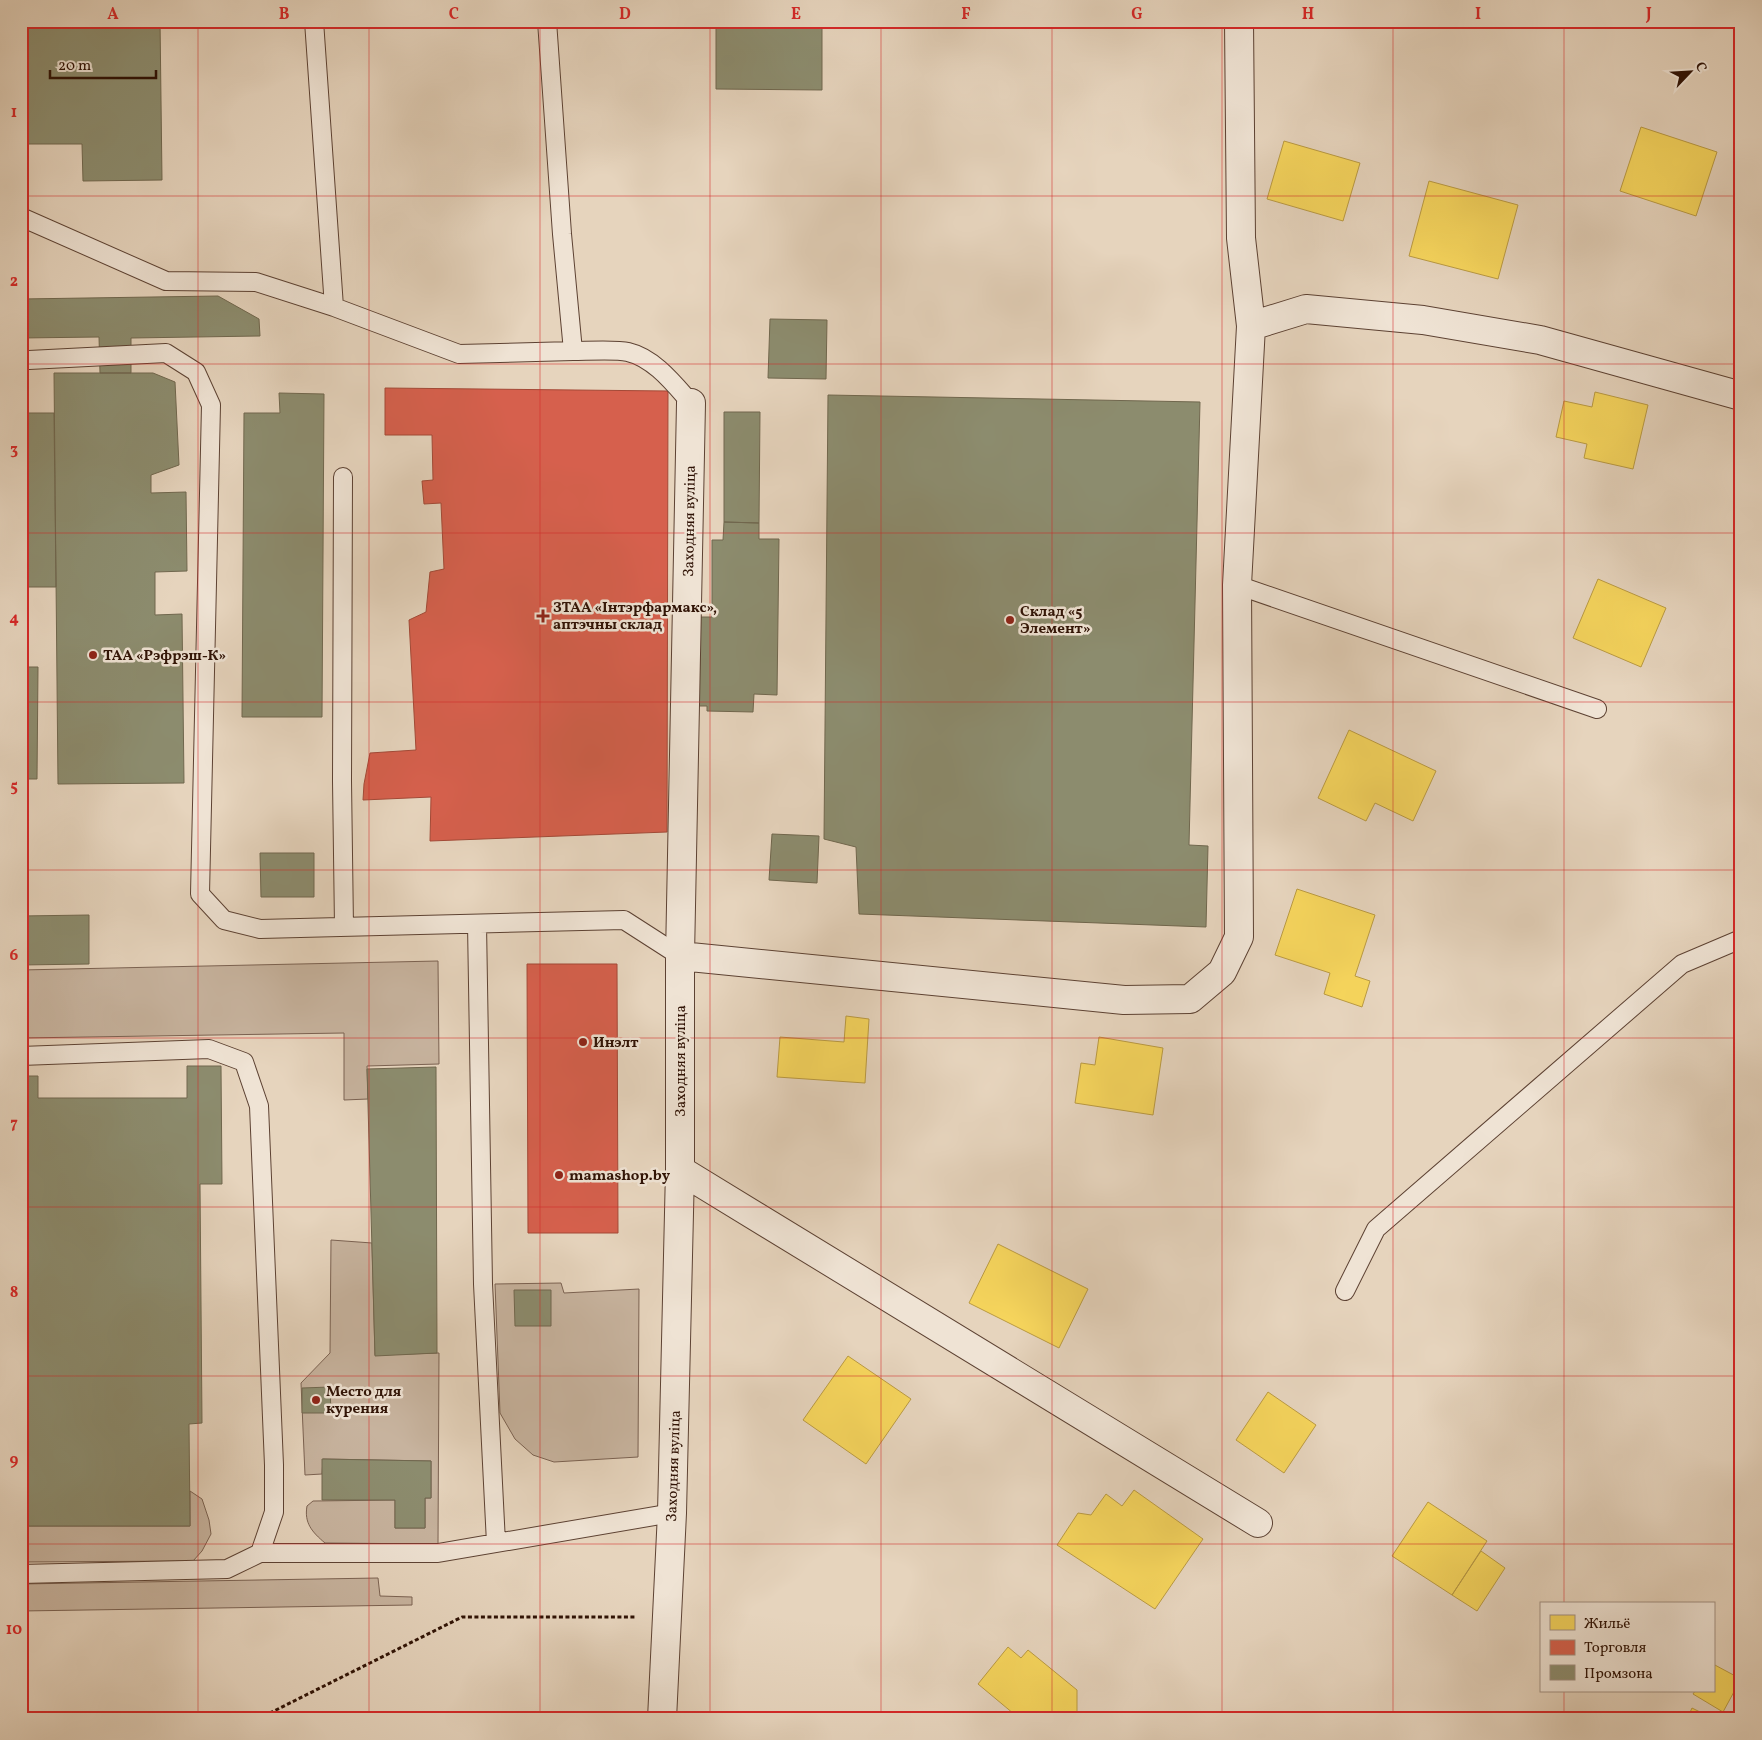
<svg xmlns="http://www.w3.org/2000/svg" width="1762" height="1740" font-family="Vollkorn,serif">
	<style>
		.green { fill: #c7b39e; stroke: #7b6252 }
		.homes { fill: #f6d55c; stroke: #ba9a42 }
		.shops { fill: #d6604d; stroke: #a44937 }
		.industry { fill: #8c8c6e; stroke: #70674e }
		.lines { fill: none; stroke-linecap: round; stroke-linejoin: round }
		.service-casing { stroke: #5d4233; stroke-width: 20 }
		.minor-casing { stroke: #5d4233; stroke-width: 30 }
		.path { stroke: #2f1205; stroke-width: 3; stroke-dasharray: 4 2.5; stroke-linecap: butt }
		.service { stroke: #efe3d4; stroke-width: 18 }
		.minor { stroke: #efe3d4; stroke-width: 28 }
		.grid { fill: none; stroke: #d62828; stroke-width: 1; stroke-opacity: 0.55 }
		.poi-dot { fill: #8f2418; stroke: #efe3d4; stroke-width: 2 }
		.labels { text-anchor: middle; stroke-width: 5; stroke-linejoin: round; paint-order: stroke }
		.street-label { font-size: 15px; fill: #2f1205; stroke: #efe3d4 }
		.poi-label { font-size: 15px; font-weight: bold; fill: #2f1205; stroke: #efe3d4; text-anchor: start }
		.neatline { fill: none; stroke: #d62828; stroke-width: 2 }
		.grid-label { font-size: 16px; text-anchor: middle; font-weight: bold; fill: #d62828 }
	</style>
	<rect width="100%" height="100%" fill="#e6d4bd"/>
	<filter id="stains"><feTurbulence type="fractalNoise" baseFrequency=".004" numOctaves="4"/><feColorMatrix values="0 0 0 0 .2 0 0 0 0 .09 0 0 0 0 .02 0 0 0 .5 -.17"/></filter>
	<radialGradient id="worn" r=".72"><stop offset=".6" stop-color="#630" stop-opacity="0"/><stop offset="1" stop-color="#630" stop-opacity=".3"/></radialGradient>
	<path class="green" d="M438 961 439 1064 367 1066 368 1099 344 1100V1033L21 1038V970Z
		M331 1240 372 1243 375 1355 439 1353 438 1544 325 1543C312 1532 304 1523 307 1506L313 1501 395 1500V1528H425V1498H431V1461L323 1459 322 1474 305 1475 301 1383 330 1353Z
		M561 1283 564 1293 639 1289 638 1457 554 1462 533 1455 515 1439 500 1413 495 1284Z
		M190 1491 202 1499 209 1520 211 1534 202 1551 193 1561 21 1562V1526H190Z
		M378 1578 380 1596 412 1597V1605L21 1611V1584Z"/>
	<path class="homes" d="M1641 127 1717 152 1696 216 1620 191Z
		M1284 141 1360 163 1343 221 1267 199Z
		M1429 181 1518 205 1498 279 1409 256Z
		M1595 392 1648 405 1633 469 1584 458 1587 444 1556 437 1564 401 1592 407Z
		M1598 579 1666 608 1641 667 1573 638Z
		M1349 730 1436 771 1413 821 1375 803 1366 821 1318 798Z
		M1297 889 1375 915 1355 976 1370 981 1362 1007 1324 994 1330 973 1275 955Z
		M846 1016 869 1019 865 1083 777 1077 780 1037 844 1042Z
		M1099 1037 1163 1048 1153 1115 1075 1103 1081 1063 1095 1065Z
		M998 1244 1088 1289 1059 1348 969 1303Z
		M848 1356 911 1399 866 1464 803 1420Z
		M1268 1392 1316 1425 1284 1473 1236 1440Z
		M1134 1490 1203 1539 1155 1609 1057 1545 1078 1513 1091 1515 1106 1494 1122 1506Z
		M1428 1502 1487 1541 1452 1595 1392 1556Z
		M1481 1551 1505 1568 1477 1611 1452 1595Z
		M1008 1647 1021 1658 1028 1650 1077 1690V1715L1074 1719H1020L978 1684Z
		M1713 1664 1741 1679 1723 1712 1693 1694 1695 1691H1713Z
		M1692 1708 1714 1719H1687Z"/>
	<path class="shops" d="M385 388 668 391 667 832 430 841 431 797 363 800 364 784 370 753 416 750 409 620 426 612 430 572 444 569 441 503 424 504 422 481 433 480 432 435H385Z
		M527 964H617L618 1233H528Z"/>
	<path class="industry" d="M21 21H160L162 180 83 181 82 144H21Z
		M716 21H822V90L716 89Z
		M218 296 259 319 260 336 131 338V373H100L99 337 21 338V299Z
		M770 319 827 320 826 379 768 378Z
		M54 373H153L175 382 179 465 151 475V493L186 492 187 571 155 572V615L182 614 184 783 58 784Z
		M279 393 324 394 322 717H242L244 413H280Z
		M828 395 1200 402 1189 845 1208 846 1206 927 859 914 856 847 824 839Z
		M724 412H760L759 523 724 522Z
		M21 413H54L56 587H21Z
		M724 522 759 523V539H779L777 695 754 694 753 712 707 711V706H695V617H712V540H723Z
		M21 667H38L37 779H21Z
		M772 834 819 836 817 883 769 880Z
		M260 853H314V897H261Z
		M89 915V964L21 965V916Z
		M187 1066H221L222 1184H200L202 1423 189 1424 190 1526H21V1076H38V1098H187Z
		M436 1067 437 1353 375 1356 367 1069Z
		M514 1290H551V1326H515Z
		M330 1387 331 1413H302V1388Z
		M322 1459 431 1461V1498H425V1528H395V1500H322Z"/>
	<g class="lines">
		<defs>
			<path id="service" d="M314 21 334 307
				M547 21 562 234 573 351C586 351 616 349 628 352 654 358 674 384 691 403
				M21 217 166 281 256 282 334 307 459 354 573 351
				M29 360 166 353 196 372 211 405 200 894 224 920 260 929 624 920 680 956
				M343 477 342 781 344 927
				M1237 585 1597 709
				M477 924 483 1284 496 1543
				M21 1056 209 1049 244 1062 259 1106 274 1465V1512L260 1553 227 1569 21 1574
				M1345 1291 1376 1229 1682 964 1741 939
				M260 1553H438L672 1513"/>
			<path id="minor" d="M1251 326 1306 309 1423 320 1540 340 1741 396
				M680 956 1124 1000 1190 999 1222 972 1239 937 1237 585 1251 326 1241 238 1239 21
				M680 1170 1258 1523
				M662 1719 672 1513 680 1170V956L691 403"/>
		</defs>
		<use href="#service" class="service-casing"/>
		<use href="#minor" class="minor-casing"/>
		<path class="path" d="M258 1719 462 1617H636"/>
		<use href="#service" class="service"/>
		<use href="#minor" class="minor"/>
	</g>
	<path class="grid" d="M198 21V1719M369 21V1719M540 21V1719M710 21V1719M881 21V1719M1052 21V1719M1222 21V1719M1393 21V1719M1564 21V1604M21 196H1741M21 364H1741M21 533H1741M21 702H1741M21 870H1741M21 1038H1741M21 1207H1741M21 1376H1741M21 1544H1741M1564 1691V1719"/>
	<g class="poi-dot">
		<path d="M540.5 608.5h5v5h5v5h-5v5h-5v-5h-5v-5h5z"/>
		<circle cx="1010" cy="620" r="5"/>
		<circle cx="93" cy="655" r="5"/>
		<circle cx="583" cy="1042" r="5"/>
		<circle cx="559" cy="1175" r="5"/>
		<circle cx="316" cy="1400" r="5"/>
	</g>
	<g class="labels">
		<g class="street-label">
			<text transform="translate(689 521) rotate(-89)" y="5">Заходняя вуліца</text>
			<text transform="translate(680 1061) rotate(-90)" y="5">Заходняя вуліца</text>
			<text transform="translate(673 1466) rotate(-88)" y="5">Заходняя вуліца</text>
		</g>
		<g class="poi-label">
			<text x="553" y="612">ЗТАА «Інтэрфармакс»,<tspan x="553" dy="17">аптэчны склад</tspan></text>
			<text x="1020" y="616">Склад «5<tspan x="1020" dy="17">Элемент»</tspan></text>
			<text x="103" y="660">ТАА «Рэфрэш-К»</text>
			<text x="593" y="1047">Инэлт</text>
			<text x="569" y="1180">mamashop.by</text>
			<text x="326" y="1396">Место для<tspan x="326" dy="17">курения</tspan></text>
		</g>
	</g>
	<rect width="1762" height="1740" fill="none" stroke="#e6d4bd" stroke-width="55"/>
	<rect x="1540" y="1602" width="175" height="90" fill="#efe3d4" stroke="#a28f81"/>
	<rect x="1550" y="1615" width="25" height="15" fill="#f6d55c" stroke="#a28f81"/>
	<text x="1584" y="1628" font-size="15" fill="#2f1205">Жильё</text>
	<rect x="1550" y="1640" width="25" height="15" fill="#d6604d" stroke="#a28f81"/>
	<text x="1584" y="1652" font-size="15" fill="#2f1205">Торговля</text>
	<rect x="1550" y="1665" width="25" height="15" fill="#8c8c6e" stroke="#a28f81"/>
	<text x="1584" y="1678" font-size="15" fill="#2f1205">Промзона</text>
	<g transform="translate(1690 72) rotate(65)" stroke="#efe3d4" stroke-width="4" paint-order="stroke">
	<path d="M0-4L9 19L0 12L-9 19Z" fill="#2f1205"/>
	<text y="-8" font-size="14" font-weight="bold" text-anchor="middle" fill="#2f1205">С</text>
	</g>
	<path d="M50 70v8h106v-8" fill="none" stroke="#2f1205" stroke-width="2.5"/>
	<text x="58" y="70" font-size="15" fill="#2f1205" stroke="#efe3d4" stroke-width="4" paint-order="stroke">20 m</text>
	<rect x="28" y="28" width="1706" height="1684" class="neatline"/>
	<g class="grid-label">
		<text x="113" y="19">A</text>
		<text x="284" y="19">B</text>
		<text x="454" y="19">C</text>
		<text x="625" y="19">D</text>
		<text x="796" y="19">E</text>
		<text x="966" y="19">F</text>
		<text x="1137" y="19">G</text>
		<text x="1308" y="19">H</text>
		<text x="1478" y="19">I</text>
		<text x="1649" y="19">J</text>
		<text x="14" y="117">1</text>
		<text x="14" y="286">2</text>
		<text x="14" y="454">3</text>
		<text x="14" y="623">4</text>
		<text x="14" y="791">5</text>
		<text x="14" y="960">6</text>
		<text x="14" y="1128">7</text>
		<text x="14" y="1297">8</text>
		<text x="14" y="1465">9</text>
		<text x="14" y="1634">10</text>
	</g>
	<rect width="100%" height="100%" filter="url(#stains)"/>
	<rect width="100%" height="100%" fill="url(#worn)"/>
</svg>
